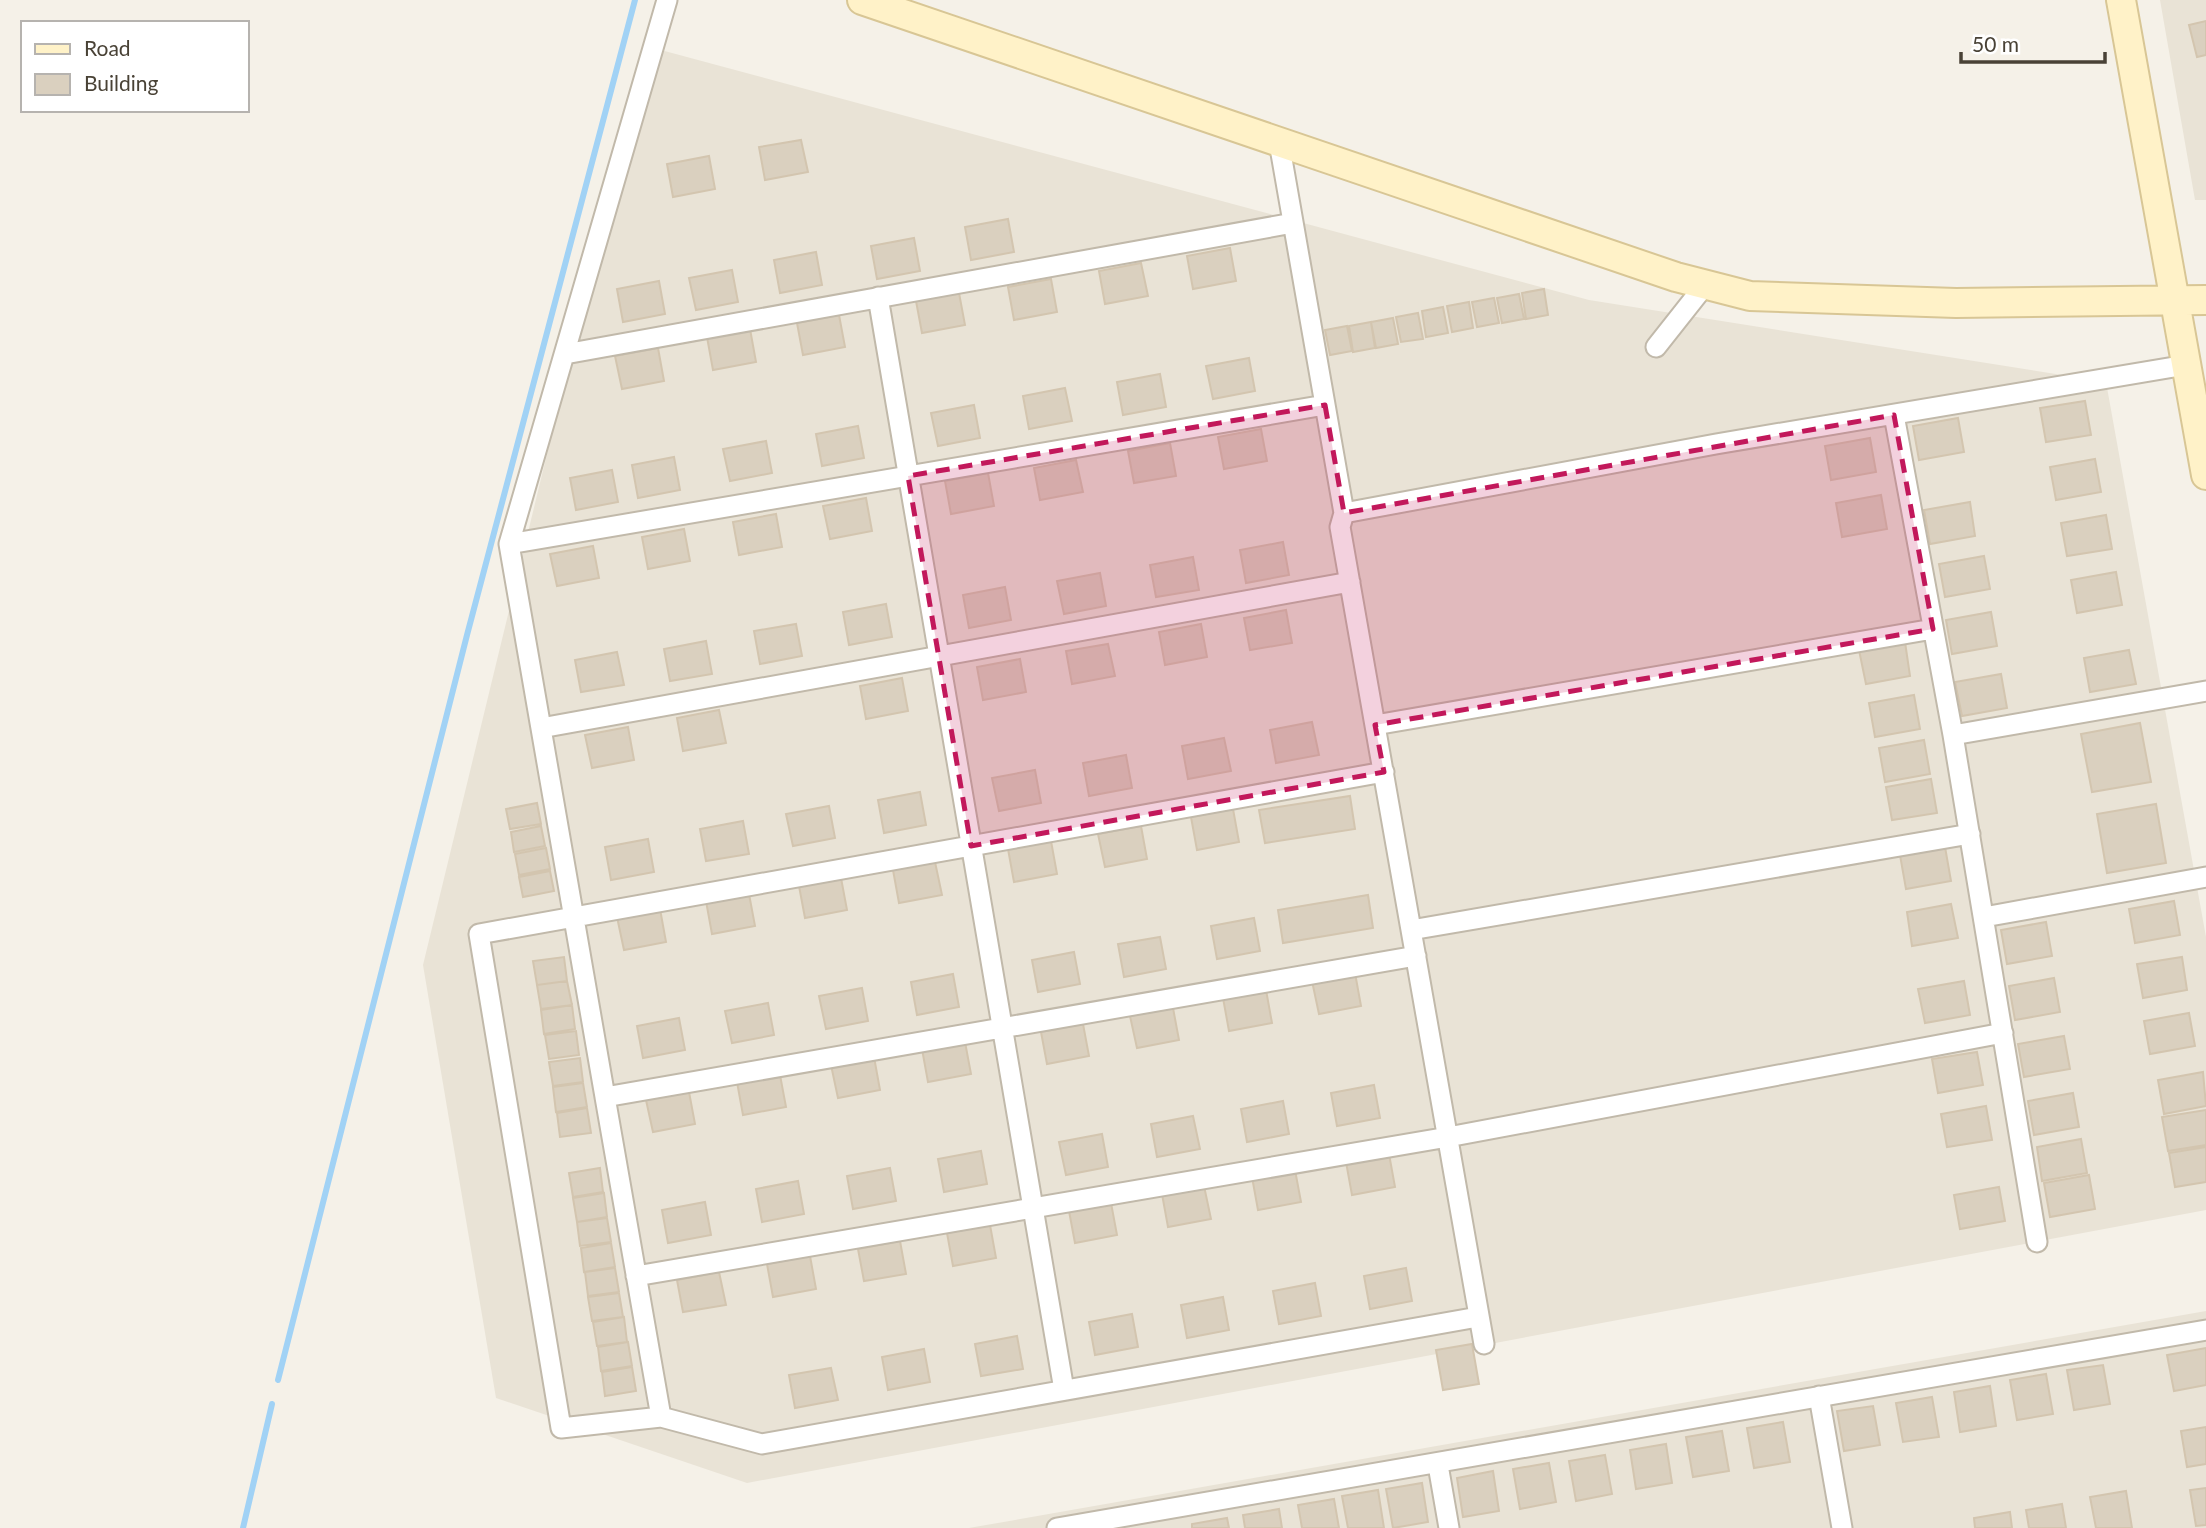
<svg xmlns="http://www.w3.org/2000/svg" width="2206" height="1528" font-family="Lato,sans-serif">
	<style>
		.residential { fill: #e9e3d6 }
		.lines { fill: none; stroke-linecap: round; stroke-linejoin: round }
		.stream { stroke: #a1d2f5; stroke-width: 6 }
		.building { fill: #dad0bf; stroke: #d3c5af; stroke-width: 2 }
		.minor-casing { stroke: #c1b9aa; stroke-width: 23 }
		.secondary-casing { stroke: #d8c695; stroke-width: 32 }
		.minor { stroke: #fff; stroke-width: 19 }
		.secondary { stroke: #fff2c8; stroke-width: 28 }
		.marked { fill: #c2185b; fill-opacity: 0.2; stroke: #c2185b; stroke-width: 5; stroke-dasharray: 14 9; stroke-linejoin: round }
	</style>
	<rect width="100%" height="100%" fill="#f5f1e8"/>
	<path class="residential" d="M2160 0H2206V200H2195Z
		M646 46 1589 300 2106 382 2206 937V1210L747 1483 496 1398 423 965Z
		M2206 1311V1528H969Z"/>
	<g class="lines">
		<path class="stream" d="M278 1380 467 635 635 0
			M243 1528 272 1404"/>
	</g>
	<path class="building" d="M2206 21V55L2197 57 2189 25Z
		M801 140 808 172 765 180 759 147Z
		M709 156 715 189 673 197 667 164Z
		M1008 219 1014 252 971 260 965 227Z
		M914 238 920 271 877 279 871 246Z
		M1230 248 1236 281 1193 289 1187 256Z
		M816 252 822 285 780 293 774 260Z
		M1141 263 1148 296 1105 304 1099 271Z
		M732 270 738 302 696 310 689 278Z
		M1051 279 1057 312 1014 320 1008 287Z
		M659 281 665 314 623 322 617 289Z
		M1544 289 1548 315 1526 319 1522 293Z
		M959 293 965 325 922 333 916 301Z
		M1519 294 1524 319 1502 323 1497 298Z
		M1494 298 1499 323 1477 327 1472 302Z
		M1469 302 1473 328 1452 332 1447 306Z
		M1443 307 1448 333 1426 337 1422 311Z
		M1418 313 1423 339 1401 342 1396 317Z
		M839 315 845 347 803 355 797 323Z
		M1393 318 1398 344 1376 348 1371 322Z
		M1371 322 1375 348 1353 352 1349 326Z
		M1347 326 1352 351 1330 355 1325 330Z
		M750 329 756 362 713 370 707 337Z
		M658 348 664 381 622 389 615 356Z
		M1249 358 1255 391 1213 399 1206 366Z
		M1160 374 1166 407 1123 415 1117 382Z
		M1065 388 1072 421 1029 429 1023 396Z
		M2085 401 2091 435 2046 442 2040 408Z
		M974 405 980 438 938 446 931 413Z
		M1958 418 1964 452 1919 460 1913 426Z
		M858 426 864 458 822 466 816 434Z
		M1261 429 1267 461 1224 469 1218 437Z
		M1870 438 1876 472 1831 480 1825 446Z
		M766 441 772 473 730 481 723 449Z
		M1170 443 1176 476 1134 483 1128 451Z
		M674 457 680 490 638 498 632 465Z
		M2095 459 2101 492 2056 500 2050 467Z
		M1076 460 1083 492 1040 500 1034 468Z
		M612 470 618 502 576 510 570 478Z
		M988 473 994 506 951 514 945 481Z
		M1881 495 1887 529 1842 537 1836 503Z
		M866 498 872 531 830 539 823 506Z
		M1970 502 1975 536 1930 544 1924 510Z
		M776 514 782 547 739 555 733 522Z
		M2106 515 2112 549 2067 556 2061 523Z
		M684 529 690 561 648 569 642 537Z
		M1283 542 1289 575 1246 583 1240 550Z
		M593 546 599 578 557 586 550 554Z
		M1984 556 1990 589 1945 597 1939 564Z
		M1193 557 1199 590 1156 597 1150 565Z
		M2116 572 2122 605 2077 613 2071 580Z
		M1100 573 1106 606 1064 614 1057 581Z
		M1005 587 1011 620 969 628 963 595Z
		M886 604 892 637 849 645 843 612Z
		M1286 610 1292 643 1250 650 1244 618Z
		M1991 612 1997 646 1952 654 1946 620Z
		M796 624 802 656 760 664 754 631Z
		M1201 624 1207 657 1165 665 1159 632Z
		M706 641 712 674 670 681 664 649Z
		M1905 642 1910 676 1866 684 1859 650Z
		M1108 644 1115 676 1072 684 1066 651Z
		M2129 650 2136 684 2090 692 2084 658Z
		M617 652 624 685 581 692 575 660Z
		M1020 659 1026 692 983 700 977 667Z
		M2001 674 2007 708 1962 716 1955 682Z
		M902 678 908 711 866 719 860 686Z
		M1914 695 1920 729 1875 737 1869 703Z
		M719 710 726 743 683 751 677 718Z
		M1312 722 1319 755 1276 763 1270 730Z
		M2140 723 2151 782 2092 792 2081 734Z
		M628 727 634 760 592 768 585 735Z
		M1224 738 1231 771 1188 779 1182 746Z
		M1924 740 1930 774 1885 782 1879 748Z
		M1126 755 1132 788 1089 796 1083 763Z
		M1035 770 1041 803 999 811 992 778Z
		M1931 779 1937 813 1892 820 1886 787Z
		M920 792 926 825 884 833 878 800Z
		M1350 796 1355 829 1265 843 1259 810Z
		M537 803 541 824 510 829 506 809Z
		M2156 804 2166 863 2107 873 2097 814Z
		M829 806 835 838 793 846 786 814Z
		M1233 809 1239 842 1197 850 1191 817Z
		M743 821 749 854 706 861 700 829Z
		M541 826 545 846 514 852 511 832Z
		M1141 826 1147 859 1105 867 1098 834Z
		M648 839 654 872 611 880 605 847Z
		M1051 841 1057 874 1014 882 1008 849Z
		M1945 847 1951 881 1906 889 1900 855Z
		M546 848 550 869 519 875 515 854Z
		M935 862 942 895 899 903 893 870Z
		M550 871 554 891 523 897 519 877Z
		M841 878 847 910 805 918 799 886Z
		M749 894 755 926 712 934 706 901Z
		M1368 895 1373 928 1283 943 1278 910Z
		M2174 901 2180 935 2135 943 2129 909Z
		M1951 904 1958 938 1912 946 1907 912Z
		M660 909 666 942 624 950 617 917Z
		M1254 918 1260 951 1217 959 1211 926Z
		M2046 922 2052 956 2007 964 2001 930Z
		M1160 937 1166 969 1124 977 1118 944Z
		M1074 952 1080 984 1038 992 1032 960Z
		M564 957 567 981 537 985 533 961Z
		M2182 957 2187 990 2143 998 2137 964Z
		M1355 973 1361 1006 1319 1014 1312 981Z
		M953 974 959 1007 917 1015 911 982Z
		M2054 978 2060 1012 2015 1020 2009 986Z
		M567 981 572 1005 541 1009 537 985Z
		M1964 981 1970 1015 1925 1023 1918 989Z
		M862 988 868 1021 826 1029 819 996Z
		M1266 990 1272 1023 1229 1031 1223 998Z
		M768 1003 774 1035 732 1043 725 1011Z
		M572 1005 575 1029 544 1034 541 1010Z
		M1173 1008 1179 1040 1137 1048 1130 1016Z
		M2189 1013 2195 1046 2150 1054 2144 1021Z
		M679 1018 685 1050 643 1058 637 1026Z
		M1083 1024 1089 1056 1047 1064 1041 1032Z
		M576 1031 579 1055 549 1059 545 1035Z
		M2064 1036 2070 1069 2024 1077 2018 1044Z
		M965 1042 971 1074 928 1082 922 1049Z
		M1977 1052 1983 1085 1938 1093 1932 1059Z
		M874 1057 880 1090 838 1098 831 1065Z
		M580 1058 583 1082 553 1086 549 1062Z
		M2203 1072 2206 1106 2164 1114 2158 1080Z
		M780 1075 786 1107 743 1115 737 1082Z
		M583 1083 587 1107 556 1112 553 1087Z
		M1374 1085 1380 1118 1337 1126 1331 1093Z
		M689 1092 695 1124 653 1132 646 1100Z
		M2073 1093 2079 1127 2034 1135 2028 1101Z
		M1283 1101 1289 1134 1247 1142 1241 1109Z
		M1986 1106 1992 1140 1947 1147 1941 1114Z
		M587 1108 591 1133 560 1137 557 1113Z
		M2206 1110V1145L2168 1151 2162 1117Z
		M1193 1116 1200 1149 1157 1157 1151 1124Z
		M1102 1134 1108 1167 1066 1175 1059 1142Z
		M2081 1139 2087 1173 2042 1181 2037 1147Z
		M2206 1147V1182L2175 1187 2169 1153Z
		M981 1151 987 1184 944 1192 938 1159Z
		M1389 1154 1395 1187 1352 1195 1346 1162Z
		M600 1168 603 1192 573 1197 569 1173Z
		M890 1168 896 1201 853 1209 847 1176Z
		M1295 1170 1301 1202 1258 1210 1252 1177Z
		M2089 1175 2095 1209 2050 1217 2044 1183Z
		M798 1181 804 1214 762 1222 756 1189Z
		M1204 1186 1211 1219 1168 1227 1162 1194Z
		M1999 1187 2005 1221 1960 1229 1954 1195Z
		M604 1193 607 1217 577 1222 573 1198Z
		M705 1202 711 1235 668 1243 662 1210Z
		M1111 1203 1117 1235 1075 1243 1069 1211Z
		M607 1218 611 1242 580 1246 577 1222Z
		M990 1225 996 1258 953 1266 947 1233Z
		M900 1241 906 1274 864 1281 858 1249Z
		M611 1243 615 1267 584 1272 581 1248Z
		M810 1256 816 1289 773 1297 767 1264Z
		M615 1268 619 1292 588 1296 585 1272Z
		M1406 1268 1412 1301 1370 1309 1364 1276Z
		M719 1272 726 1305 683 1312 677 1280Z
		M1315 1283 1321 1316 1279 1324 1273 1291Z
		M619 1293 623 1317 592 1321 588 1297Z
		M1223 1297 1229 1330 1187 1338 1181 1305Z
		M1132 1314 1138 1347 1095 1355 1089 1322Z
		M624 1317 627 1342 597 1346 593 1322Z
		M1017 1336 1023 1369 981 1376 975 1344Z
		M628 1342 632 1366 601 1371 598 1347Z
		M1472 1344 1479 1384 1443 1390 1436 1350Z
		M2206 1348V1385L2174 1391 2167 1355Z
		M924 1349 930 1382 888 1390 882 1357Z
		M2103 1365 2110 1404 2074 1410 2067 1370Z
		M632 1367 636 1391 605 1396 602 1372Z
		M831 1368 838 1400 795 1408 789 1375Z
		M2046 1374 2053 1414 2017 1420 2010 1380Z
		M1990 1386 1996 1426 1960 1432 1954 1392Z
		M1932 1397 1939 1437 1903 1442 1896 1403Z
		M1873 1406 1880 1445 1844 1451 1837 1411Z
		M1783 1422 1790 1462 1754 1468 1747 1428Z
		M2206 1427V1464L2187 1467 2181 1431Z
		M1722 1431 1729 1471 1693 1477 1686 1437Z
		M1666 1444 1672 1483 1636 1489 1630 1450Z
		M1605 1455 1612 1494 1576 1501 1569 1461Z
		M1549 1463 1556 1502 1520 1509 1513 1469Z
		M1493 1471 1499 1511 1463 1517 1457 1478Z
		M1422 1483 1428 1522 1393 1528 1386 1489Z
		M2206 1488V1525L2196 1526 2190 1490Z
		M1378 1490 1384 1528H1348L1342 1496Z
		M2126 1491 2132 1528H2096L2090 1497Z
		M1334 1499 1339 1528H1302L1298 1505Z
		M2062 1504 2066 1528H2029L2026 1510Z
		M1279 1509 1282 1528H1245L1243 1515Z
		M2010 1512 2012 1528H1975L1974 1518Z
		M1227 1518 1229 1528H1192V1524Z"/>
	<g class="lines">
		<defs>
			<path id="minor" d="M667 0 509 544 605 1097 1416 956
				M1279 142 1344 513 1340 527 1484 1344
				M878 297 1064 1390
				M1656 347 1705 285
				M565 354 1293 223
				M1894 415 1953 735 2037 1242
				M1344 513 1716 444 2186 365
				M509 544 1325 405
				M1375 725 1933 629
				M541 728 1350 582
				M1953 735 2206 691
				M1984 917 2206 877
				M1411 930 1970 834
				M605 1097 661 1417 561 1428 479 934 1384 772
				M636 1276 1448 1137 2003 1033
				M1819 1396 1842 1528
				M661 1417 762 1444 1478 1317
				M1438 1465 1449 1528
				M1057 1528 2206 1330"/>
			<path id="secondary" d="M862 0 1676 277 1750 296 1956 303 2206 300
				M2121 0 2206 475"/>
		</defs>
		<use href="#minor" class="minor-casing"/>
		<use href="#secondary" class="secondary-casing"/>
		<use href="#minor" class="minor"/>
		<use href="#secondary" class="secondary"/>
	</g>
	<path class="marked" d="M1325 405 1344 513 1894 415 1933 629 1375 725 1384 772 971 846 908 476Z"/>
	<rect x="21" y="21" width="228" height="91" fill="#ffffff" stroke="#b6b3af" stroke-width="2"/>
	<rect x="35" y="44" width="35" height="10" fill="#fff2c8" stroke="#b6b3af" stroke-width="2"/>
	<text x="84" y="56" font-size="21" fill="#494236">Road</text>
	<rect x="35" y="74" width="35" height="21" fill="#dad0bf" stroke="#b6b3af" stroke-width="2"/>
	<text x="84" y="91" font-size="21" fill="#494236">Building</text>
	<path d="M1961 52v10h144v-10" fill="none" stroke="#494236" stroke-width="3.5"/>
	<text x="1972" y="52" font-size="21" fill="#494236" stroke="#ffffff" stroke-width="5" paint-order="stroke">50 m</text>
</svg>
